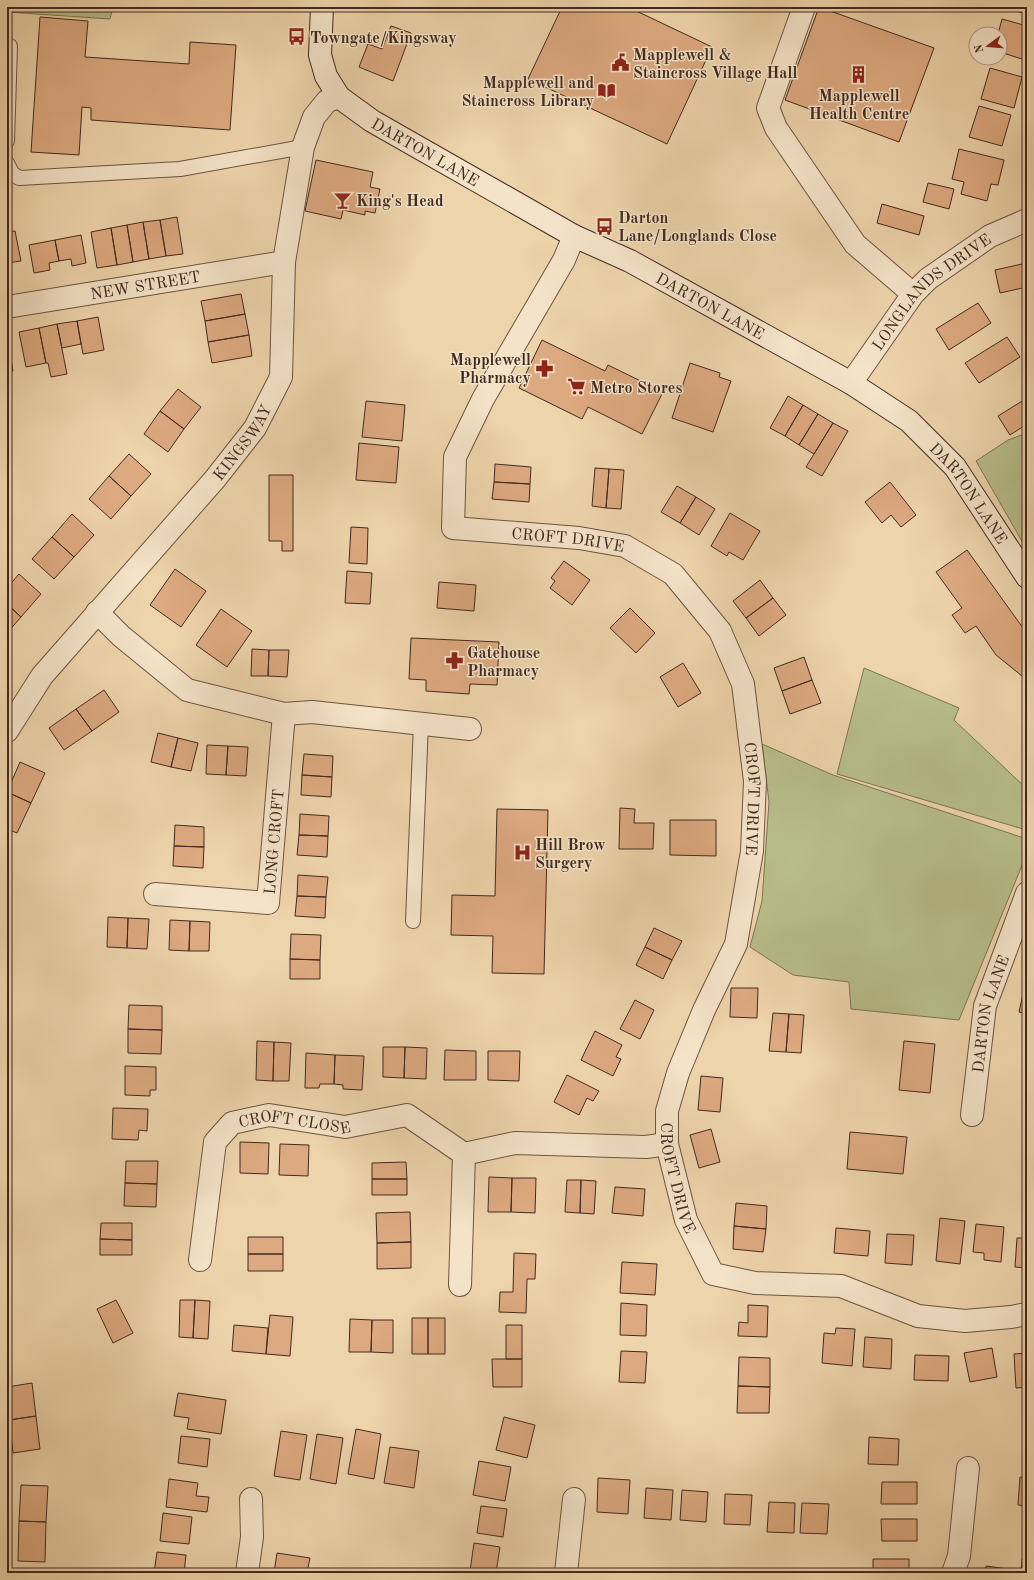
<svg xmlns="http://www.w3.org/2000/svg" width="1034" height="1580" font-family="'Old Standard TT',serif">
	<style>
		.green { fill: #b7bd8a; stroke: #7c7456 }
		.building { fill: #dda980; stroke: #412a21 }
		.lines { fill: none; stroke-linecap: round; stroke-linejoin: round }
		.lane-casing { stroke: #6c5444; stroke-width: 16 }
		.street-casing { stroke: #6c5444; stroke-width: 24 }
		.secondary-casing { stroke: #412a21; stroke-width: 24 }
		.lane { stroke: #f4e3c8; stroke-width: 14 }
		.street { stroke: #f4e3c8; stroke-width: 22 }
		.secondary { stroke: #f4e3c8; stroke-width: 22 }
		.labels { text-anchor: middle; stroke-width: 3; stroke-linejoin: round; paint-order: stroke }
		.poi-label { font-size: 16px; font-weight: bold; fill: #412a21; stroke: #f4e3c8; text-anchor: start }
		.street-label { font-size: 16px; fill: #412a21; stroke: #f4e3c8 }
	</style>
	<rect width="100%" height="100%" fill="#eed4ab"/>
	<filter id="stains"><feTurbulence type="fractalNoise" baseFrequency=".005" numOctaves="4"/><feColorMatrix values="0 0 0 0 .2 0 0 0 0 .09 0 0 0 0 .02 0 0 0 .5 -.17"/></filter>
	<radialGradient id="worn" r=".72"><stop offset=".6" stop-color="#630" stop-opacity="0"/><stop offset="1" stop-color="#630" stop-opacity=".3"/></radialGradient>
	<path class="green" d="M7 7H113L110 19 7 12Z
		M1027 433V550L976 461 1008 440Z
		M864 668 959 708 954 720 1027 789V823L1023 829 837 774Z
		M762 744 833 775 1027 839V853L959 1020 851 1009 849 982 793 975 750 947 762 901 769 802Z"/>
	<path class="building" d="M562 7H628L712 47 667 144 528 79Z
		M819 7 934 48 899 142 785 100Z
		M1005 7H1027V14L1005 8Z
		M40 17 88 21 85 57 189 64 190 42 236 45 230 130 91 120V108L82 107 79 155 31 152Z
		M1002 19 1027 26V53L1025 60 1000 52V34H998Z
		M391 26 411 33 393 81 359 67 368 44 382 49Z
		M990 68 1022 77 1014 108 981 99Z
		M979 106 1011 115 1002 146 969 137Z
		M959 149 1004 160 998 185 991 184 987 201 961 194 964 182 952 179Z
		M316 160 373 172 370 187 380 189 375 213 365 211V215L343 210 341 219 305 211Z
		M928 183 954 189 949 209 923 202Z
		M882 204 924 216 919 235 877 223Z
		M177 217 183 254 166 256 160 220Z
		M160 220 166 256 149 259 143 222Z
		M143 222 149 259 133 262 127 225Z
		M127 225 133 262 117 265 111 228Z
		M111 228 117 265 97 268 91 232Z
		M15 231 21 261 7 263V232Z
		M81 235 86 263 72 266 71 259 59 261 55 240Z
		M55 240 59 261 49 263 50 270 34 273 29 245Z
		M1022 264 1027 287 1000 293 995 270Z
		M241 294 245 314 205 321 201 301Z
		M978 303 991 323 949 350 936 329Z
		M245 314 249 335 208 342 205 321Z
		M98 317 104 350 83 354 77 321Z
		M77 321 81 344 62 348 57 324Z
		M57 324 67 374 51 377 48 363H46L39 328Z
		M39 328 46 363 26 367 19 332Z
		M7 334 13 371 7 372Z
		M249 335 252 356 212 363 208 342Z
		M1007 337 1020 357 979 383 965 363Z
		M542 340 605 371 608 365 663 392 642 434 588 407 582 419 519 388Z
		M690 363 720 373 719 377 731 381 713 432 672 418Z
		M178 389 201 407 184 429 160 411Z
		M788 396 803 405 785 436 770 428Z
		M1027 398V424L1010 435 998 416Z
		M366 401 405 405 402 441 362 437Z
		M803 405 818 414 799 445 785 436Z
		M160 411 184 429 168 452 144 434Z
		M818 414 833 423 814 454 799 445Z
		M833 423 848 431 822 476 806 467Z
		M359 443 399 447 396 483 356 480Z
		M129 454 151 474 131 496 109 476Z
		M495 464 531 467 530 484 494 482Z
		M595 468 609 469 606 508 592 506Z
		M609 469 624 470 621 509 606 508Z
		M269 475H293V551H282V541H269Z
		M109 476 131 496 111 519 89 499Z
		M494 482 530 484 529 502 492 499Z
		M890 482 916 515 901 527 891 515 882 523 865 502Z
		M677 486 696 497 680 523 661 512Z
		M696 497 715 509 699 535 680 523Z
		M730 513 760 531 743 560 729 552 727 556 711 546Z
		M72 514 94 535 74 557 52 537Z
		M351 527 368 528 367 564 349 563Z
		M52 537 74 557 54 579 32 559Z
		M967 550 1023 628 1027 631V680L996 655 976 626 965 633 952 615 962 608 936 572Z
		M564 561 590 580 572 605 550 588 555 581 551 578Z
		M175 569 206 591 181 627 150 605Z
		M347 571 372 573 370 604 345 603Z
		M19 574 41 594 21 617 7 604V588Z
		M760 580 773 598 746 618 733 601Z
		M439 582 476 585 474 611 437 608Z
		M773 598 786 615 759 636 746 618Z
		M7 604 21 617 7 633Z
		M630 608 655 633 636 653 610 628Z
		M221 609 252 631 227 667 196 645Z
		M411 638 499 642 497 685 470 684 469 694 426 691V680L409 679Z
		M252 649 269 650 268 676H251Z
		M269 650H289L287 677 268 676Z
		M804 657 812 680 782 691 774 668Z
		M683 663 701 693 678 707 660 677Z
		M812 680 821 703 790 714 782 691Z
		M104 690 119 712 92 731 76 709Z
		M76 709 92 731 64 750 49 728Z
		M158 733 178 738 171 767 151 762Z
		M178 738 198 743 191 771 171 767Z
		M207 745 228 746 226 775 206 774Z
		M228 746 248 747 246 776 226 775Z
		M304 754 333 756 332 777 302 775Z
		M20 762 45 773 31 803 7 792Z
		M302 775 332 777 331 797 301 795Z
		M7 792 31 803 17 833 7 829Z
		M620 808 635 809 634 823H654L653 849H619Z
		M497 809 548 810 544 974 492 973 493 936 451 935 452 895 495 896Z
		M300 814 329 816 328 836 299 835Z
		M670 820H716V856L670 855Z
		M175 825 204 827V847L174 846Z
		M299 835 328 836 327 857 297 855Z
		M174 846 204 847 203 868 173 866Z
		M298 875 328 877 326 897 297 896Z
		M297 896 326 897 325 918 295 916Z
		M108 917 128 918 127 948 107 947Z
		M128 918 149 919 147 949 127 948Z
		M170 920 190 921 189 951 169 950Z
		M190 921 210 922 209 951H189Z
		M654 928 682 941 672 960 645 947Z
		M291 934 321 935 320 960 290 959Z
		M645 947 672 960 663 979 636 965Z
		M290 959 320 960V979H290Z
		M1027 978V995L1023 994Z
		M731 988H758L757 1018 730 1017Z
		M1023 994 1027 995V1014L1019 1012Z
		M635 1000 654 1010 640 1039 620 1029Z
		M129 1005 162 1006V1030L128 1029Z
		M773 1013 789 1014 786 1052 769 1051Z
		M789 1014 804 1015 801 1053 786 1052Z
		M128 1029 162 1030 161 1054 128 1053Z
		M595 1031 622 1045 616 1057 621 1059 613 1076 581 1060Z
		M257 1041 274 1042 273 1081 256 1080Z
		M904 1041 935 1044 930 1093 899 1090Z
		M274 1042 291 1043 289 1081H273Z
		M383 1047H405L404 1078 383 1077Z
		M405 1047 427 1048 426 1079 404 1078Z
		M445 1050 476 1051V1080H444Z
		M488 1051H520L519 1081 488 1080Z
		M306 1053 335 1055 334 1084H320L319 1088H305Z
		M335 1055 364 1056 362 1090 343 1089V1085L334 1084Z
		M125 1066 156 1067V1090H150V1096L125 1095Z
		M567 1075 599 1091 593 1101 587 1098 579 1115 554 1102Z
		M701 1076 723 1078 720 1112 698 1110Z
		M113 1108 148 1109 147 1131 139 1130 138 1140 112 1139Z
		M711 1129 720 1162 699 1168 690 1135Z
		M850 1132 907 1137 903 1174 847 1169Z
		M240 1142 269 1143 268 1174 240 1173Z
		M280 1144 309 1145 308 1176 279 1175Z
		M126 1161H158L157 1184 125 1183Z
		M406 1162 407 1179H372V1163Z
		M489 1177 512 1178 511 1212H488Z
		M512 1178H536L535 1213 511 1212Z
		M372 1179H407V1195H372Z
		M567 1180H581L580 1213 565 1212Z
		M581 1180 596 1181 594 1214 580 1213Z
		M125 1183 157 1184 156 1207 124 1206Z
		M615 1187 645 1189 643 1216 612 1213Z
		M736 1203 767 1206 766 1229 734 1226Z
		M410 1212 411 1242 377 1243 376 1213Z
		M940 1218 965 1221 960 1264 936 1261Z
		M101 1223H132V1240L100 1239Z
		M976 1224 1004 1227 1001 1262 984 1260V1253L973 1252Z
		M734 1226 766 1229 763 1252 733 1249Z
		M836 1228 870 1231 868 1256 834 1253Z
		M887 1234 914 1235 912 1265 885 1263Z
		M248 1237H283V1254H248Z
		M1017 1238H1027V1268L1015 1267Z
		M100 1239 132 1240V1255H100Z
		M411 1242V1268L377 1269V1243Z
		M514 1253 536 1254 535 1279H527L526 1313 499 1312 500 1292H513Z
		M248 1254H283V1271H248Z
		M622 1262 657 1264 655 1295 620 1293Z
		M116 1300 133 1333 113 1343 97 1309Z
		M180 1300H195L193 1338 179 1337Z
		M195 1300 210 1301 208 1339 193 1338Z
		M621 1303 647 1305 646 1336 620 1335Z
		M748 1305 768 1306 767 1337 738 1336 739 1322 748 1323Z
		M270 1315 293 1317 290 1356 266 1354Z
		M412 1318H428V1354H412Z
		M428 1318H445V1354H428Z
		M350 1319 372 1320 371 1352H349Z
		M372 1320H393V1353L371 1352Z
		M234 1325 268 1328 266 1354 232 1351Z
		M506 1325H522V1359H506Z
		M836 1328 855 1329 852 1366 822 1363 824 1333 835 1334Z
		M865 1337 892 1339 891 1369 863 1367Z
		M992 1348 997 1377 970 1382 964 1353Z
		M621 1351 647 1352 645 1383 619 1382Z
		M1027 1353V1387L1016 1388 1014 1354Z
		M915 1355 949 1356 948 1381 914 1380Z
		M739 1357 770 1358V1387L738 1386Z
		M492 1359H522V1387H493Z
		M32 1383 36 1416 9 1420 7 1387Z
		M738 1386 770 1387 769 1413H737Z
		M178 1393 226 1400 221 1434 187 1429 189 1418 174 1416Z
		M36 1416 40 1449 13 1453 9 1420Z
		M504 1417 535 1425 527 1458 496 1450Z
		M356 1429 381 1434 374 1479 348 1474Z
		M281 1431 307 1435 300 1480 274 1476Z
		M317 1434 343 1438 336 1484 310 1479Z
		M181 1436 210 1439 207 1467 178 1463Z
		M869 1437 899 1439 898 1465 868 1464Z
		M390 1447 419 1451 414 1488 384 1483Z
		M479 1461 511 1467 505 1501 473 1495Z
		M1020 1477 1027 1478V1506L1018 1505Z
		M598 1478 630 1480 628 1514 597 1512Z
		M169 1479 198 1483 196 1496 209 1497 207 1512 166 1507Z
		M882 1482H917V1504H881Z
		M21 1485 48 1486 46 1522 19 1521Z
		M646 1488 673 1490 671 1520 644 1518Z
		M682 1490 708 1492 706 1522 680 1520Z
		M725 1494 752 1495 750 1525 724 1524Z
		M769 1502 795 1503 794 1533 767 1532Z
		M802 1503 829 1504 827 1534 800 1533Z
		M481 1506 507 1509 503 1537 477 1533Z
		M163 1513 192 1517 189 1544 160 1541Z
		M881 1519H917V1541H882Z
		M19 1521 46 1522 45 1562 18 1561Z
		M474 1543 500 1547 496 1573 470 1571Z
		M157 1552 186 1555 184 1573H154Z
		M277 1553 310 1558 307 1573H274Z
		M873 1559H909V1573H873Z
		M1022 1559H1027V1573H1021Z
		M986 1566 1008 1569V1573H985Z"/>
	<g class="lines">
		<defs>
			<path id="lane" d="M7 141 10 46
				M7 163 12 173 19 178 180 169 303 147
				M413 921 421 723"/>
			<g id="street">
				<path d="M804 7 768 108 776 128 855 244 913 294"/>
				<path id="s1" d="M574 236 564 260 483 399 455 457 453 528 579 538 625 546 673 574 720 631 743 684 755 781 752 851 736 944 704 1010 678 1073 667 1111V1144L686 1220 713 1274 755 1283 841 1286 918 1316 965 1321 1011 1317 1027 1314"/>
				<path id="s2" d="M7 307 284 262"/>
				<path id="s3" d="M851 383 913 294 928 279 990 236 1027 220"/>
				<path d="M97 612 121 636 187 690 284 714 312 712 470 729"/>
				<path id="s4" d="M7 731 42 676 215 479 255 428 281 377 284 262 303 147 314 117 327 101 339 97"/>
				<path id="s5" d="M155 894 268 903 284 714"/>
				<path id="s6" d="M972 1115 985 1006 1027 893"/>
				<path id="s7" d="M200 1260 215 1142 232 1123 269 1115 345 1127 407 1115 464 1154 515 1143 646 1147 667 1144"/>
				<path d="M460 1285 464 1154"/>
				<path d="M247 1573 252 1537 251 1499"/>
				<path d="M566 1573 574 1499"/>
				<path d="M953 1573 959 1556 968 1468"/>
			</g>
			<g id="secondary">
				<path id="s8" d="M322 7 320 55 326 76 339 97 372 121 574 236 630 261 851 383 909 421 955 467 1027 577"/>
			</g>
		</defs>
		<use href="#lane" class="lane-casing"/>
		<use href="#street" class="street-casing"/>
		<use href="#secondary" class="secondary-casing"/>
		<use href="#lane" class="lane"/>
		<use href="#street" class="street"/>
		<use href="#secondary" class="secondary"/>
	</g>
	<defs>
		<symbol id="bus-bare" viewBox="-9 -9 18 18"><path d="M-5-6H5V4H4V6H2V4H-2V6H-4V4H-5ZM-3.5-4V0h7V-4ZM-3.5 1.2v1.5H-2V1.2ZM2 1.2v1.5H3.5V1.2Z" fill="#8f2418" stroke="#f4e3c8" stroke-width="2.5" paint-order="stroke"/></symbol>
		<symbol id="civic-bare" viewBox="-9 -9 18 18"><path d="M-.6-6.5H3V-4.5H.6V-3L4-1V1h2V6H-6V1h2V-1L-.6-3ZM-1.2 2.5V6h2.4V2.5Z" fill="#8f2418" stroke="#f4e3c8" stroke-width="2.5" paint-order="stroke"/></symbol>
		<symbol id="building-bare" viewBox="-9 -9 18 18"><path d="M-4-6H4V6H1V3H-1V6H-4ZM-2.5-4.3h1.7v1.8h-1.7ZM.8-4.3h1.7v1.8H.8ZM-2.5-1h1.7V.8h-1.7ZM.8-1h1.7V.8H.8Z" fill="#8f2418" stroke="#f4e3c8" stroke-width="2.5" paint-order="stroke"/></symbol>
		<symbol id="library-bare" viewBox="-9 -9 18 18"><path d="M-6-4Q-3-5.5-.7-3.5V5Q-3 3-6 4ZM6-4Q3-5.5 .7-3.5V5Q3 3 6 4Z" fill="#8f2418" stroke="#f4e3c8" stroke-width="2.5" paint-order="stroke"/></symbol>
		<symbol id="bar-bare" viewBox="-9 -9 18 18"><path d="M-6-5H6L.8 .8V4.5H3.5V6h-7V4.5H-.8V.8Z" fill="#8f2418" stroke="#f4e3c8" stroke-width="2.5" paint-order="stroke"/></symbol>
		<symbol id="pharmacy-bare" viewBox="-9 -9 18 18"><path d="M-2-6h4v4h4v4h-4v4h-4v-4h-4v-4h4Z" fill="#8f2418" stroke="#f4e3c8" stroke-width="2.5" paint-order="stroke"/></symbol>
		<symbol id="supermarket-bare" viewBox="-9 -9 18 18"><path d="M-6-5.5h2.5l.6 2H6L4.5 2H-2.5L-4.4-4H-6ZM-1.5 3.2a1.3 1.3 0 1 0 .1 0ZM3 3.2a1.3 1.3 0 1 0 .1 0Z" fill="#8f2418" stroke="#f4e3c8" stroke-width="2.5" paint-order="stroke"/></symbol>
		<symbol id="hospital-bare" viewBox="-9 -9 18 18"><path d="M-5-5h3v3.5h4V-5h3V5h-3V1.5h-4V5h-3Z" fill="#8f2418" stroke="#f4e3c8" stroke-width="2.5" paint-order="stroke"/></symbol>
	</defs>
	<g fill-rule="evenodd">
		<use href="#bus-bare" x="284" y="24" width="25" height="25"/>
		<use href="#civic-bare" x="608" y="50" width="25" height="25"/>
		<use href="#building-bare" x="846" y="62" width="25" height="25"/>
		<use href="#library-bare" x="594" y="78" width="25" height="25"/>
		<use href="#bar-bare" x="330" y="188" width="25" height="25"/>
		<use href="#bus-bare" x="592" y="214" width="25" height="25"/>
		<use href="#pharmacy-bare" x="532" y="356" width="25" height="25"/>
		<use href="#supermarket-bare" x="564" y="374" width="25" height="25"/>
		<use href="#pharmacy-bare" x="442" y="648" width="25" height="25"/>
		<use href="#hospital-bare" x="510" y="840" width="25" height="25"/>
	</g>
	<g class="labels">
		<g class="poi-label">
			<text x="310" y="43">Towngate/Kingsway</text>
			<text x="633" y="60">Mapplewell &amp;<tspan x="633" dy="18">Staincross Village Hall</tspan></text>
			<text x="594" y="88" text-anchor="end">Mapplewell and<tspan x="594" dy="18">Staincross Library</tspan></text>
			<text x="859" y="101" text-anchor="middle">Mapplewell<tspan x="859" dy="18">Health Centre</tspan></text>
			<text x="356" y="206">King's Head</text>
			<text x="618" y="223">Darton<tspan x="618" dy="18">Lane/Longlands Close</tspan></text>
			<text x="531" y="365" text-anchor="end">Mapplewell<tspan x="531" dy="18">Pharmacy</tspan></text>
			<text x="590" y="393">Metro Stores</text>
			<text x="467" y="658">Gatehouse<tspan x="467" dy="18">Pharmacy</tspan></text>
			<text x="535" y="850">Hill Brow<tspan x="535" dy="18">Surgery</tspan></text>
		</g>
		<g class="street-label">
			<text dy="6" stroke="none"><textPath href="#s8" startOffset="197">DARTON LANE</textPath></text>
			<text dy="6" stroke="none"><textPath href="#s2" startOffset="140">NEW STREET</textPath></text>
			<text dy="6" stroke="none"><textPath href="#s3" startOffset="123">LONGLANDS DRIVE</textPath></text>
			<text dy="6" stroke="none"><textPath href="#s8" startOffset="521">DARTON LANE</textPath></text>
			<text dy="6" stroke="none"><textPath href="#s4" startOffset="373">KINGSWAY</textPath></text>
			<text dy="6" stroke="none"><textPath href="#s8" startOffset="845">DARTON LANE</textPath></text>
			<text dy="6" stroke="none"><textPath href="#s1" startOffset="438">CROFT DRIVE</textPath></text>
			<text dy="6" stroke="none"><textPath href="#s1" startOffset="798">CROFT DRIVE</textPath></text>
			<text dy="6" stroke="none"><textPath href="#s5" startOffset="175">LONG CROFT</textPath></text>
			<text dy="6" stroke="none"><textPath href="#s6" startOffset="103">DARTON LANE</textPath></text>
			<text dy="6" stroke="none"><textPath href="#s7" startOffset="208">CROFT CLOSE</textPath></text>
			<text dy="6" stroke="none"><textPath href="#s1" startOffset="1194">CROFT DRIVE</textPath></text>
		</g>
	</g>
	<rect width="1034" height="1580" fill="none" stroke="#eed4ab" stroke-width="24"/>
	<rect x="8" y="8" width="1018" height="1564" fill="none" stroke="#412a21" stroke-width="2"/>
	<rect x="12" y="12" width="1010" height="1556" fill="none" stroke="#412a21"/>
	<g transform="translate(988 46) rotate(254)"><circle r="19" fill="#f4e3c8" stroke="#ac9985"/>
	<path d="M0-3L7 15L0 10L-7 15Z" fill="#8f2418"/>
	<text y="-6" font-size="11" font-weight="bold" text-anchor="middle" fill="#412a21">N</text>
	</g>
	<rect width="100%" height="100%" filter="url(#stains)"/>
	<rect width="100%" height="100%" fill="url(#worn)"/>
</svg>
